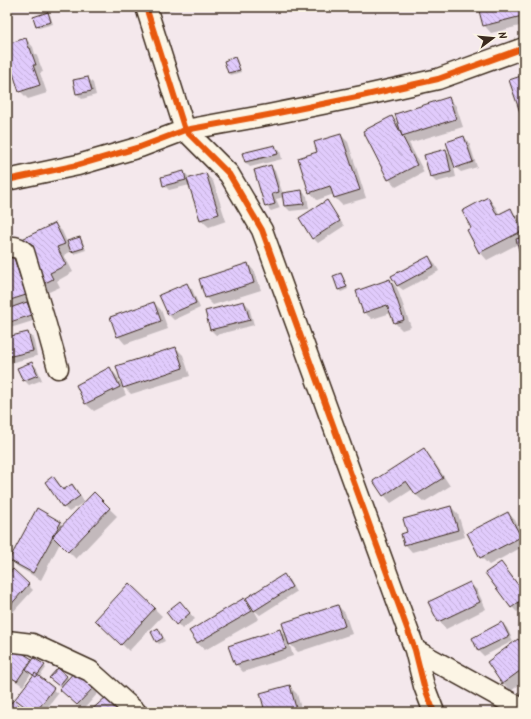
<svg xmlns="http://www.w3.org/2000/svg" width="531" height="719" font-family="Kalam,sans-serif">
	<style>
		.shadow { fill: #0003 }
		.building { fill: url(#building-back-hatch); stroke: #3b2a1e }
		.lines { fill: none; stroke-linecap: round; stroke-linejoin: round }
		.minor-casing { stroke: #3b2a1e; stroke-width: 23 }
		.minor { stroke: #fcf5e5; stroke-width: 20 }
		.cycleway-casing { stroke: #fcf5e5; stroke-width: 8 }
		.cycleway { stroke: #e8590c; stroke-width: 6 }
	</style>
	<defs>
		<pattern id="building-back-hatch" width="6" height="6" patternUnits="userSpaceOnUse"><rect width="6" height="6" fill="#e1cbfc"/><path d="M-1 5l2 2M0 0l6 6M5-1l2 2" fill="none" stroke="#c2aed8"/></pattern>
	</defs>
	<rect width="100%" height="100%" fill="#f4e8ec"/>
	<filter id="ink" filterUnits="userSpaceOnUse"><feTurbulence type="fractalNoise" baseFrequency=".025" numOctaves="2"/><feDisplacementMap in="SourceGraphic" scale="8" xChannelSelector="R" yChannelSelector="G"/><feConvolveMatrix kernelMatrix="1 2 1 2 8 2 1 2 1" color-interpolation-filters="sRGB"/></filter>
	<g filter="url(#ink)">
		<path class="shadow" d="M33 7H53L37 11Z
			M159 7H183L164 12Z
			M479 7H524V25L491 33 484 25Z
			M48 13 50 15 53 24 39 28 36 26Z
			M26 39 33 47 35 54 37 56 43 72 40 73 47 93 28 99 20 91 7 50V45Z
			M235 58 237 60 241 72 231 75 229 73 225 62Z
			M88 78 93 83 96 95 82 99 77 94Z
			M449 98 456 106 463 127 409 143 424 172 396 187 389 179 392 117 399 125Z
			M341 135 348 142 366 198 342 205 335 198 334 194 317 200 310 192 318 153Z
			M464 137 469 142 477 167 461 172 456 168 453 160H452L456 177 436 182 431 177 446 150 452 157Z
			M275 146 280 151 282 159 250 167 245 162Z
			M270 166 275 171 283 194 302 191 307 196 309 209 290 211 285 206 284 197 276 199 280 208 271 211 266 206Z
			M184 172 189 177V179L206 174 213 181 226 221 209 227 201 220 190 185 169 190 164 185Z
			M488 199 495 206 500 215 510 210 518 217 524 229V265L518 244 487 260 480 252 472 228Z
			M327 202 331 207 344 226 318 243 313 238Z
			M55 224 62 231 67 242 80 238 82 240 86 250 74 254 72 251 64 255 73 272 57 281 60 287 49 292 41 285Z
			M12 256 20 264 33 303 28 304 32 308 34 313 7 322V310L14 308 8 301 7 299V258Z
			M429 257 434 262 439 271 403 290 398 286Z
			M248 264 255 272 261 290 213 305 206 298Z
			M341 274 343 276 348 289 341 292 339 290Z
			M390 280 397 288 411 327 402 330 395 323 391 313 372 319 364 312Z
			M187 284 192 289 200 308 174 320 169 315 161 296Z
			M244 302 249 307 254 325 216 335 211 330 207 312Z
			M154 303 161 310 168 329 125 344 118 336Z
			M34 315 36 320 7 329V324Z
			M28 333 33 338 37 356 10 363 7 360V338Z
			M176 348 183 355 190 376 131 394 123 386Z
			M32 363 37 368 42 380 29 385 24 380Z
			M110 369 117 376 126 395 94 411 86 404 77 385Z
			M424 450 431 457 450 486 424 502 416 495 413 489 391 503 384 495Z
			M53 477 58 482 64 491 72 485 77 490 84 502 69 512 64 507 46 482Z
			M94 494 117 516 76 559 60 543 41 580 18 567 10 560 60 522 63 526Z
			M451 507 458 514 465 537 412 552 405 544 408 533Z
			M508 513 515 520 524 538V546L489 565 481 557Z
			M13 570 33 590 13 612 7 606V577Z
			M284 575 289 580 296 592 260 615 254 610 259 619 205 650 197 643 244 600 252 607Z
			M469 583 477 590 486 609 446 629 439 621Z
			M129 584 162 616 129 651 104 627Z
			M524 593V607L517 612 512 607Z
			M180 602 195 619 182 629 167 612Z
			M338 606 345 613 352 634 298 652 289 643 293 656 243 672 236 664 280 630 289 639Z
			M502 623 507 628 513 641 484 656 479 651 473 638Z
			M158 630 160 632 165 641 159 644 157 642Z
			M518 641 524 647V681L511 691 503 683Z
			M7 656 10 659 31 660 33 662 44 666 46 668 39 678 58 694 44 712H32L34 675 31 673 23 686 7 675Z
			M58 669 69 679 75 672 98 693 83 710 61 689 62 687 53 680Z
			M290 687 297 694 302 712H266Z"/>
		<path class="building" d="M478 7H520L522 16 483 26Z
			M48 12 51 22 36 26 33 17Z
			M26 38 29 48H30L36 65H33L40 85 19 92 7 54V44Z
			M235 57 240 70 228 73 224 61Z
			M524 75V124L509 80Z
			M88 77 92 91 76 94 73 80Z
			M449 97 456 119 402 136 395 114Z
			M392 116 417 165 388 180 363 131Z
			M341 134 360 190 334 198 330 186 309 193 298 158 317 152 314 142Z
			M464 136 473 162 455 168 446 142Z
			M275 145 278 154 245 162 242 153Z
			M446 149 451 172 430 177 424 155Z
			M271 165 279 192 272 194 275 204 265 207 254 170Z
			M184 171 186 180 163 186 161 177Z
			M206 173 219 214 200 220 187 179Z
			M302 190 304 204 284 206 282 193Z
			M488 197 497 215 511 208 522 231 479 253 467 230 471 228 462 211Z
			M327 200 340 221 312 239 299 218Z
			M55 223 65 244 57 247 66 265 50 273 53 279 41 285 18 241Z
			M80 237 84 248 71 252 67 241Z
			M524 237V265H523L516 239Z
			M13 255 26 295 7 301V257Z
			M429 256 434 266 397 286 391 276Z
			M248 263 254 283 205 298 199 279Z
			M341 273 347 287 338 290 333 276Z
			M390 279 404 320 394 323 387 305 363 313 356 291Z
			M187 283 196 303 168 315 159 295Z
			M244 301 250 320 210 330 205 311Z
			M27 302 32 315 7 323V309Z
			M154 302 161 321 117 337 110 317Z
			M28 332 33 351 7 357V337Z
			M176 347 183 368 123 388 116 366Z
			M32 362 38 375 23 381 17 368Z
			M110 367 120 387 85 404 76 385Z
			M424 448 443 478 416 495 406 481 383 496 373 481Z
			M53 476 63 490 72 484 80 496 63 508 45 482Z
			M94 492 110 508 68 552 52 536Z
			M451 506 458 530 404 545 401 534 407 532 403 519Z
			M37 508 61 522 33 573 9 560Z
			M508 512 521 537 480 558 467 533Z
			M501 562 524 593V598L511 608 485 573Z
			M13 569 29 584 8 608 7 576Z
			M284 574 292 587 254 611 246 598Z
			M470 582 480 602 438 622 428 602Z
			M129 583 155 608 121 645 95 620Z
			M244 598 252 611 197 643 189 631Z
			M180 601 190 613 176 625 166 612Z
			M338 605 345 626 289 645 282 623Z
			M502 622 509 636 478 651 472 638Z
			M158 628 163 638 156 642 151 632Z
			M280 629 286 649 235 665 228 646Z
			M518 639 524 647V668L502 684 487 662Z
			M16 649 32 659 17 681 7 675V662Z
			M34 658 45 665 36 677 26 670Z
			M58 668 67 676 59 686 49 678Z
			M75 671 93 688 77 705 59 689Z
			M35 673 54 688 36 712H32L15 699Z
			M290 685 297 712H265L260 693Z
			M106 697 117 709 114 712H89Z
			M14 700 25 712H7V706Z"/>
		<g class="lines">
			<defs>
				<path id="minor" d="M146 7 185 130 229 174 262 230 415 650 424 686 434 712
					M7 180 78 165 140 147 185 130 268 115 362 96 438 79 524 48
					M7 247C14 246 19 247 24 252L46 325 58 368
					M7 641 32 644 90 671 136 712
					M415 650 524 710"/>
			</defs>
			<use href="#minor" class="minor-casing"/>
			<use href="#minor" class="minor"/>
			<defs>
				<path id="cycleway" d="M146 7 185 130 229 174 262 230 415 650 424 686 434 712
					M7 180 78 165 140 147 185 130 268 115 362 96 438 79 524 48"/>
			</defs>
			<use href="#cycleway" class="cycleway-casing"/>
			<use href="#cycleway" class="cycleway"/>
		</g>
	</g>
	<rect width="531" height="719" fill="none" stroke="#fcf5e5" stroke-width="24"/>
	<rect x="12" y="12" width="507" height="695" fill="none" stroke="#3b2a1e" stroke-width="1.5" filter="url(#ink)"/>
	<g transform="translate(493 38) rotate(74)" stroke="#fcf5e5" stroke-width="3" paint-order="stroke">
	<path d="M0-3L7 15L0 10L-7 15Z" fill="#3b2a1e"/>
	<text y="-6" font-size="11" font-weight="bold" text-anchor="middle" fill="#3b2a1e">N</text>
	</g>
</svg>
